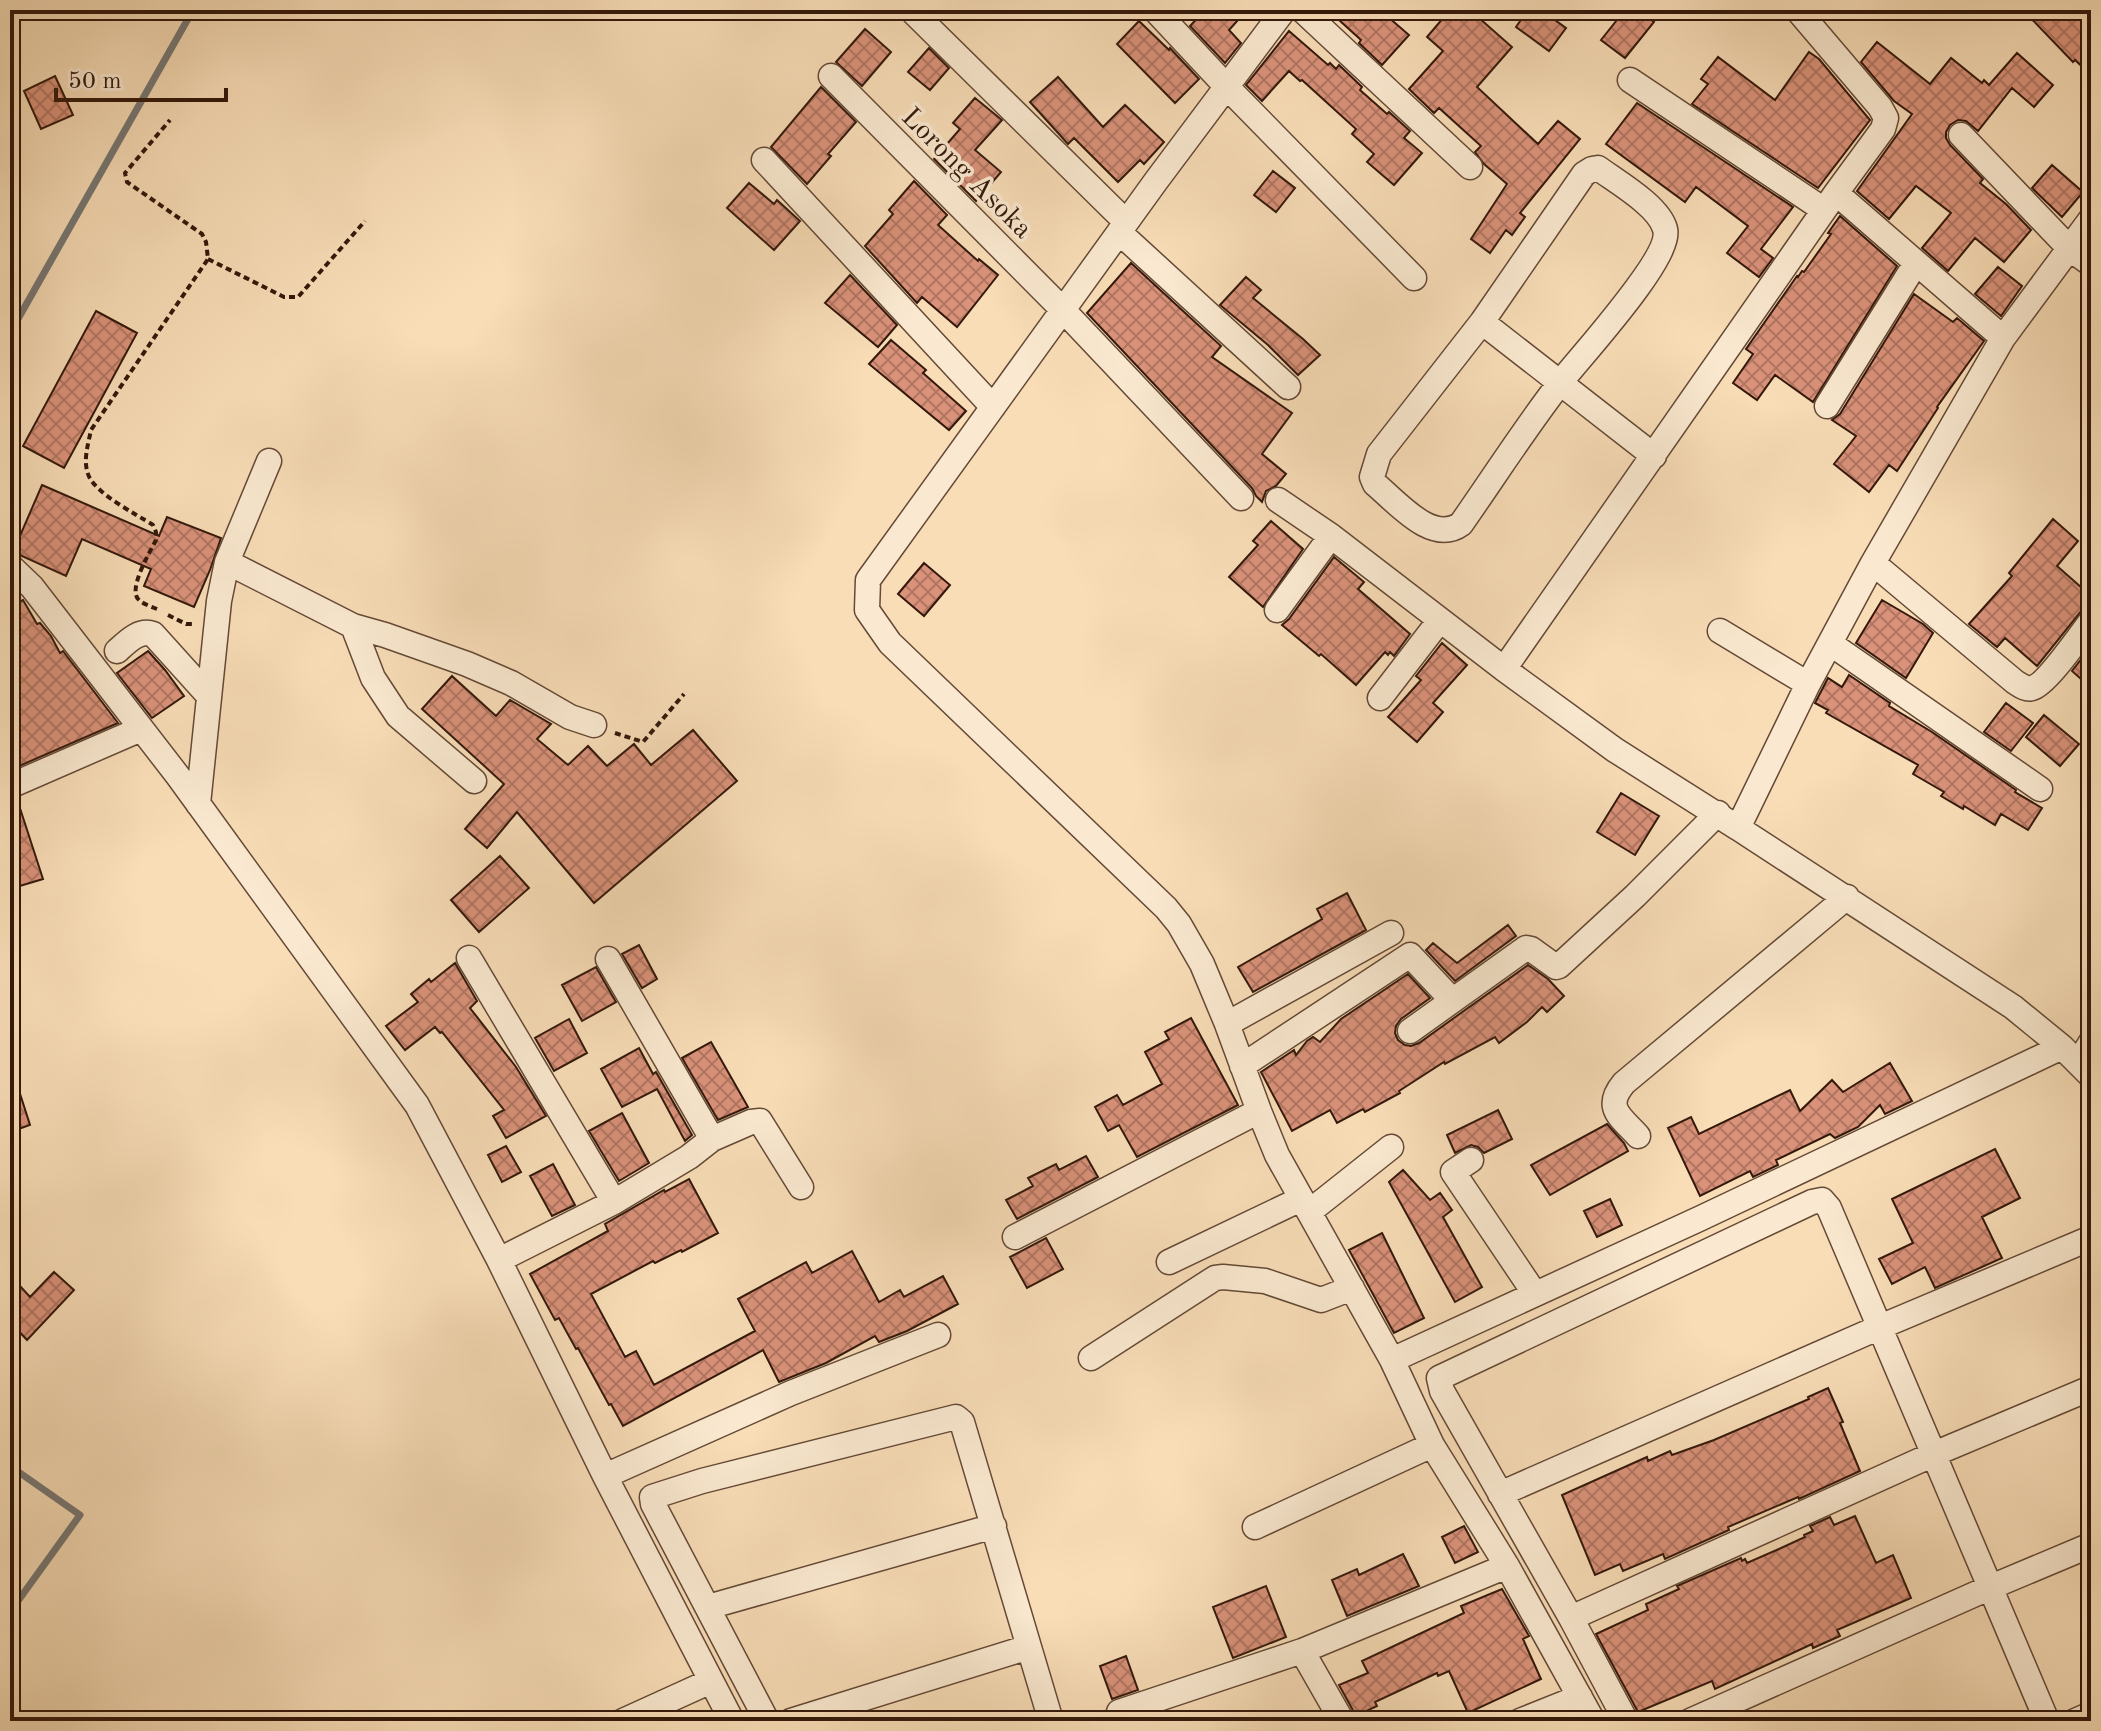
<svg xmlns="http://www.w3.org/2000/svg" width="2101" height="1731" font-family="'Old Standard TT',serif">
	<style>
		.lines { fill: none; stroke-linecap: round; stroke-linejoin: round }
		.stream { stroke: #777875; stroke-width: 7 }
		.building { fill: url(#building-cross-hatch); stroke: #33180b; stroke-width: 2 }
		.minor-casing { stroke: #644936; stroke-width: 27 }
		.path { stroke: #33180b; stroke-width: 4; stroke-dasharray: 6 4; stroke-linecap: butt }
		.minor { stroke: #fae9d0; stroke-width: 24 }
		.labels { text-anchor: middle; stroke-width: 7; stroke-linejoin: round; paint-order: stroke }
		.street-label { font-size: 28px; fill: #33180b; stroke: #fae9d0 }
	</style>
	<defs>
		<pattern id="building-cross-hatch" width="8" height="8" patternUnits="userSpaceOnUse" patternTransform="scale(2)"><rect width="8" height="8" fill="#da927a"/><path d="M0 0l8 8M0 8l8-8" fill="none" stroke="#b17662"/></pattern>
	</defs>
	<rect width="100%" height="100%" fill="#f8ddb7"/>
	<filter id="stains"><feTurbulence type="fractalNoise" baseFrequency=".0025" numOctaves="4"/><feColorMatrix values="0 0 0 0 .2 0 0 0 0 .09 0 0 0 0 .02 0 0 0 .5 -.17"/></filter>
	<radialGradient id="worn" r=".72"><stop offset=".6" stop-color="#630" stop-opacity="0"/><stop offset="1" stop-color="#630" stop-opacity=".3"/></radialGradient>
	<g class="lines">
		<path class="stream" d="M10 333 193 10
			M10 1466 80 1515 10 1612"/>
	</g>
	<path class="building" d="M1205 10H1247L1229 30 1241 43 1225 63 1190 26Z
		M1328 10H1380L1409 35 1382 65 1359 43 1361 40Z
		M1450 10H1470L1512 47 1477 87 1538 144 1558 121 1580 139 1520 213 1525 217 1512 235 1506 230 1490 253 1471 239 1507 184 1484 164 1475 152 1481 146 1439 108 1434 113 1409 89 1443 51 1427 37Z
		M1528 10H1541L1566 28 1549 51 1516 27Z
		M1625 10H1639L1654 22 1625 58 1601 40Z
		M2023 10H2076L2091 26V75L2075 60 2073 62Z
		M1139 21 1169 50 1170 48 1199 79 1175 103 1117 44Z
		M865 29 891 52 862 86 836 62Z
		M1289 31 1328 65 1330 63 1336 69 1339 65 1362 87 1360 90 1387 114 1389 112 1410 131 1404 138 1422 153 1394 185 1367 162 1374 154 1352 134 1356 129 1302 80 1300 81 1289 71 1262 101 1246 85Z
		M1877 42 1930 84 1951 58 1982 83 1984 80 1989 85 2017 53 2053 85 2034 107 2012 88 1978 131 1966 121 1958 120 1950 125 1946 132V138L1950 145 1983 179 1980 183 2006 204 2031 230 2004 262 1975 238 1948 271 1922 248 1951 213 1916 186 1889 219 1857 191 1912 114 1894 101 1861 62Z
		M929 48 949 68 930 90 908 72Z
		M1809 52 1819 59 1870 120 1818 188 1692 104 1708 84 1701 79 1718 57 1775 100Z
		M55 76 73 115 41 129 24 91Z
		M1058 77 1103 127 1125 105 1164 142 1144 164 1140 160 1118 182 1074 138 1068 144 1030 102Z
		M821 87 856 122 828 154 831 156 807 184 771 147Z
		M975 98 1002 120 975 150 1001 172 976 201 934 159 960 129 953 123Z
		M1637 103 1793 207 1761 249 1773 258 1759 277 1727 253 1748 226 1696 187 1685 202 1606 144Z
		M2052 165 2083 192 2062 217 2032 188Z
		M1273 171 1295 188 1276 212 1254 195Z
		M914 181 947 215 938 225 978 261 979 259 998 275 957 327 922 297 917 303 865 246 893 214 889 210Z
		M749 183 774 204 777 200 800 221 774 250 727 208Z
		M1840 216 1897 266 1813 402 1775 375 1757 400 1733 383 1753 354 1746 349 1797 276 1798 277 1802 271 1804 272 1831 234 1828 233Z
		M1131 263 1221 346 1212 357 1292 413 1262 454 1286 474 1276 486 1266 491 1262 502 1256 496 1252 488 1087 313Z
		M1998 267 2022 286 2001 316 1975 294Z
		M850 275 897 325 878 347 825 303Z
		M1246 277 1261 290 1253 298 1303 339 1320 355 1298 375 1268 345 1220 305Z
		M1914 294 1953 322 1957 318 1984 341 1937 407 1938 408 1897 471 1889 465 1869 492 1834 464 1856 436 1832 420 1840 414Z
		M96 311 137 333 64 468 23 446Z
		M891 340 926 370 923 373 966 411 949 430 869 364Z
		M42 485 159 536 167 517 221 538 210 570 194 607 144 586 151 569 82 539 66 576 13 552Z
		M2053 519 2078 541 2057 566 2091 596V599L2037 666 2005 638 1997 647 1969 624 2012 576 2009 573Z
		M1271 521 1303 549 1263 607 1229 577 1258 545 1253 541Z
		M1334 557 1364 582 1358 589 1410 634 1394 656 1390 652 1388 655 1385 652 1356 685 1321 654 1319 656 1282 625 1289 619Z
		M924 563 950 585 924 616 898 594Z
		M23 600 37 624 40 623 51 636 60 653 63 651 118 723 10 770V606Z
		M1882 600 1923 624 1933 633 1906 678 1856 643Z
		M1442 643 1467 665 1433 703 1443 712 1417 742 1388 717 1421 680 1416 676Z
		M148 651 165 670 184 696 152 718 117 673Z
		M2086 653 2091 658V688L2072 671Z
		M1849 675 1890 703 1889 706 1932 732 2016 790 2015 792 2042 808 2028 830 2001 814 1995 825 1964 806 1963 809 1941 796 1944 792 1913 774 1918 765 1826 713 1828 710 1815 703 1828 678 1842 687Z
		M452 676 496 716 510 700 551 724 537 739 568 765 588 746 607 766 634 744 651 765 693 730 737 781 594 903 517 812 487 848 465 829 504 784 422 709Z
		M2006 703 2033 723 2011 751 1984 732Z
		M2044 715 2079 744 2060 766 2026 737Z
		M1621 793 1659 816 1635 855 1597 832Z
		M17 799 43 879 10 889V801Z
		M500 856 529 888 479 932 451 900Z
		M1347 893 1366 930 1253 992 1238 967 1322 919 1317 909Z
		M1508 925 1516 936 1455 981 1426 950 1433 943 1457 963Z
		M639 945 657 979 642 988 622 954Z
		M455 963 477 1001 470 1008 516 1067 546 1116 506 1138 493 1116 504 1110 442 1032 440 1033 435 1027 405 1050 386 1026 418 1002 411 994 429 979 431 982Z
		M1528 965 1548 979 1564 996 1547 1012 1542 1007 1527 1022 1499 1043 1495 1037 1445 1064 1444 1062 1399 1091 1400 1093 1365 1112 1363 1109 1337 1123 1330 1110 1292 1131 1261 1072 1294 1050 1296 1055 1307 1041 1313 1037 1320 1042 1341 1019 1408 974 1430 998 1401 1019 1396 1026 1395 1033 1398 1040 1405 1045 1411 1046 1419 1043Z
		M596 967 616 1002 582 1021 562 985Z
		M1191 1018 1238 1105 1137 1157 1119 1125 1108 1131 1095 1107 1117 1095 1123 1105 1162 1084 1145 1052 1169 1039 1165 1032Z
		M569 1019 587 1053 554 1071 535 1038Z
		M711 1042 748 1107 718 1120 682 1058Z
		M639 1048 653 1074 656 1072 692 1135 685 1141 657 1089 622 1107 601 1069Z
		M1890 1063 1912 1101 1885 1114 1880 1105 1858 1127 1835 1138 1830 1134 1776 1160 1778 1165 1753 1177 1750 1171 1700 1196 1668 1128 1691 1117 1699 1134 1790 1090 1800 1111 1832 1080 1843 1092Z
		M14 1075 30 1125 10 1132V1076Z
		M1498 1110 1512 1139 1484 1153 1478 1147 1471 1145 1455 1153 1447 1135Z
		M622 1113 649 1163 619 1181 589 1131Z
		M1607 1124 1624 1143 1628 1151 1550 1195 1531 1165Z
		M506 1146 521 1172 502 1182 488 1155Z
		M1995 1149 2020 1198 1982 1217 2002 1258 1935 1288 1925 1267 1892 1284 1879 1259 1913 1243 1892 1199Z
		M1086 1156 1098 1177 1017 1219 1006 1200 1033 1186 1028 1178 1056 1164 1059 1170Z
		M553 1164 575 1205 552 1216 530 1176Z
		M1403 1170 1430 1200 1440 1193 1452 1210 1443 1217 1482 1287 1455 1302 1389 1182Z
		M689 1179 718 1233 682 1252 681 1250 655 1263 653 1261 591 1294 625 1357 636 1351 654 1385 755 1331 738 1299 806 1262 812 1273 852 1251 879 1302 900 1290 904 1297 943 1276 958 1304 907 1331 879 1342 875 1336 826 1363 779 1382 763 1350 623 1426 611 1404 609 1405 578 1348 576 1349 559 1318 555 1320 530 1274 608 1231 605 1224 664 1190 665 1192Z
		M1610 1199 1622 1225 1597 1237 1584 1211Z
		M1382 1233 1424 1318 1394 1333 1349 1250Z
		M1046 1238 1063 1269 1027 1288 1010 1257Z
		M54 1272 74 1290 27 1340 10 1322V1275L30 1297Z
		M1828 1388 1843 1422 1840 1423 1860 1471 1799 1499 1798 1497 1728 1527 1729 1530 1665 1559 1663 1554 1623 1571 1620 1564 1595 1575 1562 1495 1647 1457 1648 1461 1670 1451 1672 1455 1714 1440 1809 1399 1808 1397Z
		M1855 1516 1876 1563 1893 1555 1911 1598 1837 1630 1840 1636 1813 1648 1812 1644 1715 1689 1712 1681 1638 1712 1596 1634 1648 1610 1646 1604 1679 1589 1677 1586 1741 1558 1742 1561 1745 1559 1747 1563 1779 1549 1805 1537 1804 1535 1813 1531 1810 1526 1830 1517 1834 1525Z
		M1464 1526 1478 1552 1455 1563 1442 1537Z
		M1403 1554 1419 1586 1347 1616 1332 1580 1357 1569 1359 1575Z
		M1266 1586 1286 1637 1233 1658 1213 1607Z
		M1502 1589 1529 1636 1523 1639 1541 1679 1468 1713 1449 1671 1438 1676 1437 1673 1375 1702 1377 1706 1356 1716 1339 1685 1368 1673 1362 1661 1464 1613 1461 1606Z
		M1126 1656 1138 1690 1112 1699 1100 1666Z"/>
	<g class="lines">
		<defs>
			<path id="minor" d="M1155 10 1226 86 1414 278
				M1284 10 1156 181 868 580 867 610 890 643 1166 908 1179 924 1202 964 1227 1024 1259 1111 1277 1155 1392 1360 1432 1445 1507 1566 1593 1721
				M1302 10 1470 167
				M914 13 1126 222
				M1800 13 1880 107 1886 118 1883 129 1836 193
				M831 76 1063 310 1241 498
				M1630 80 1824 210
				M1961 135 2070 249 2091 264
				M764 160 993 407
				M1598 168C1617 182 1659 206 1665 229 1673 257 1579 358 1560 383 1525 428 1494 477 1461 524 1432 545 1397 502 1375 484L1372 477 1379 454 1482 322 1584 174 1592 169Z
				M2091 219 2003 338 1873 563 1808 684 1738 828 2013 1007 2062 1047 2091 1076
				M1119 232 1288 387
				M1482 322 1654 456
				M1827 406 1916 263
				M1278 500 1331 536 1504 669
				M227 562 353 626 385 635 467 664 511 683 570 717 594 725
				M1873 563 2015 682C2020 685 2026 690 2032 688 2046 685 2081 634 2091 621
				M10 566 32 587 178 776 417 1105 499 1260 605 1476 732 1721
				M1277 610 1331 536
				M353 626 373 678 398 716 474 781
				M1720 631 1808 684
				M1831 644 2040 789
				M117 651C127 642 139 629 153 634L208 695
				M1380 698 1440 620
				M10 786 141 729
				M198 804 219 601 227 562 269 461
				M1738 828 1615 750 1504 669 1836 193 2003 338
				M469 958 614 1202
				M1227 1024 1391 933
				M1410 1031 1526 948 1531 949 1556 967 1559 966 1635 896 1718 813
				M2078 1063 2091 1042
				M1242 1066 1410 955 1452 1000
				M1638 1136C1621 1117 1603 1108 1624 1083L1847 897
				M712 1139 751 1122 760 1121 801 1187
				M1471 1160 1453 1172 1535 1294
				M1309 1212 1391 1147
				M1015 1237 1259 1111
				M499 1260 614 1202 689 1157 712 1139 608 959
				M1169 1262 1301 1199
				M1091 1358 1215 1278 1223 1277 1265 1281 1321 1300 1352 1288
				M1392 1360 1699 1219 2062 1047
				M605 1476 791 1393 938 1335
				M1500 1494 1880 1327 2091 1238
				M1255 1527 1432 1445
				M708 1607 994 1526
				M1571 1618 1442 1391 1439 1378 1812 1202 1822 1200 1829 1208 2047 1721
				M1302 1651 1342 1721
				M1119 1712 1302 1651 1507 1566
				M623 1721 711 1681
				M767 1721 653 1504 652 1497 702 1481 956 1417 962 1422 1051 1721
				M791 1721 1029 1647
				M1520 1721 1580 1697
				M1626 1721 1571 1618 1934 1454 2091 1388
				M1690 1721 1991 1587 2091 1545
				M2075 1721 2091 1714"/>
		</defs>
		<use href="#minor" class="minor-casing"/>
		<path class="path" d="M208 259 284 297H298L365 221
			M157 609C152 607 143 604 139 600 127 590 150 552 156 540V532L153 525C136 514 94 493 88 474 83 460 88 445 91 430L208 259 206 242 202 234 127 182 125 173 170 120
			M168 615 186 624H193
			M615 733 643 742 684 694"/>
		<use href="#minor" class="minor"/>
	</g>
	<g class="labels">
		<g class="street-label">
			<text transform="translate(968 172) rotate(45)" y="10">Lorong Asoka</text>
		</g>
	</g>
	<rect width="2101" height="1731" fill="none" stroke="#f8ddb7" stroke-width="40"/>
	<rect x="12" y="12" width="2077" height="1707" fill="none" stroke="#33180b" stroke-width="4"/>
	<rect x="20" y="20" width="2061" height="1691" fill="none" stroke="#33180b" stroke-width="2"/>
	<path d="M56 88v12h170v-12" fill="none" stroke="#33180b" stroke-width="4"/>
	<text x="68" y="88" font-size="24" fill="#33180b" stroke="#fae9d0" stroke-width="6" paint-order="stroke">50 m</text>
	<rect width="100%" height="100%" filter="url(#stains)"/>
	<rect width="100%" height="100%" fill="url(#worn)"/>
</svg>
